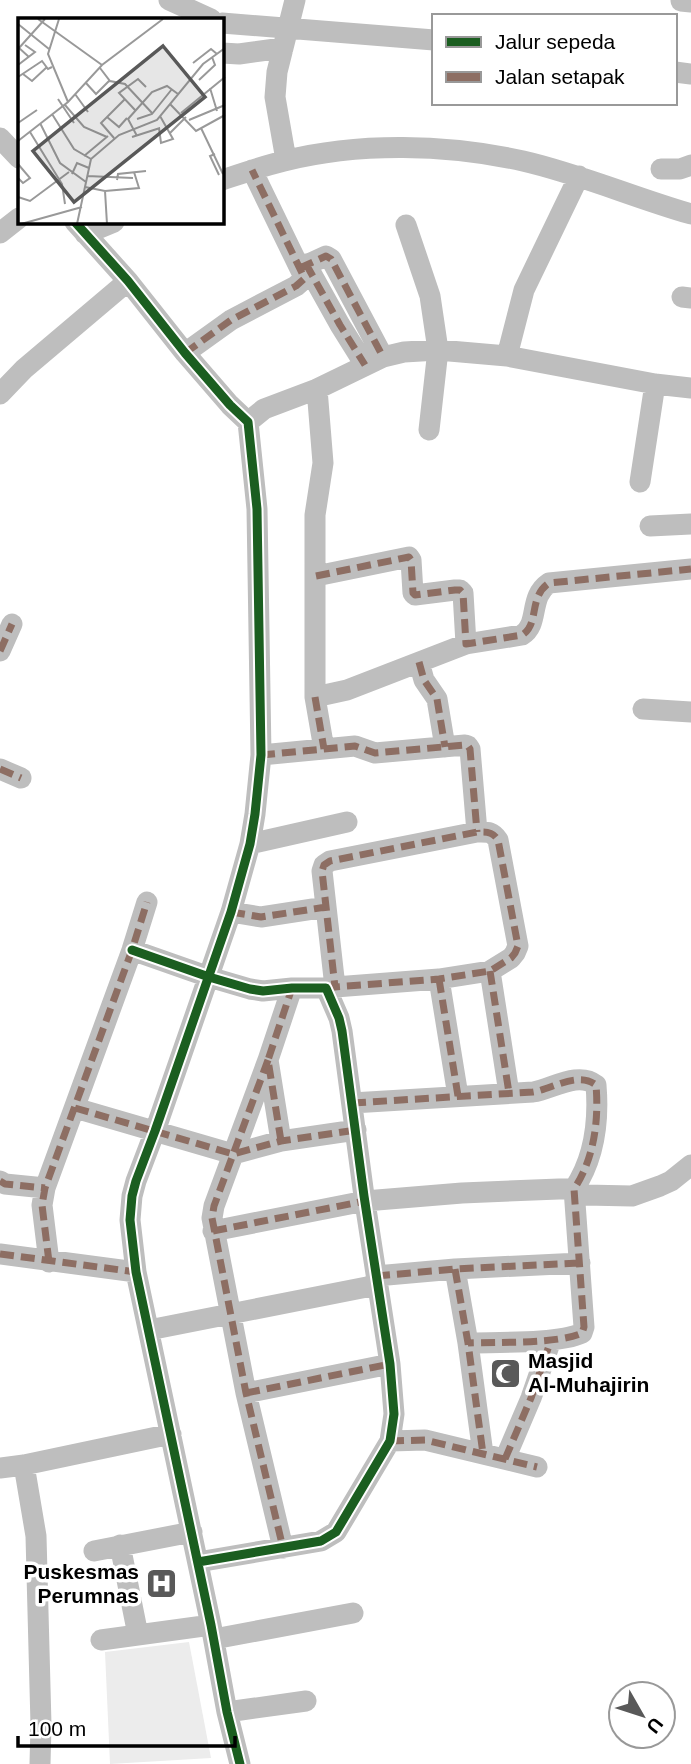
<svg xmlns="http://www.w3.org/2000/svg" width="691" height="1764" font-family="Helvetica,sans-serif">
	<style>
		.green { fill: #ececec }
		.lines { fill: none; stroke-linecap: round; stroke-linejoin: round }
		.minor { stroke: #bebebe; stroke-width: 21 }
		.quiet { stroke: #8d6e63; stroke-width: 7; stroke-dasharray: 14 7; stroke-linecap: butt }
		.cycleway-casing { stroke: #fff; stroke-width: 13 }
		.cycleway { stroke: #1b5e20; stroke-width: 9 }
		.labels { text-anchor: middle; stroke-width: 7; stroke-linejoin: round; paint-order: stroke }
		.poi-label { font-size: 21px; font-weight: bold; fill: #000; stroke: #fff; text-anchor: start }
		.inset-road { fill: none; stroke: #999; stroke-width: 2 }
		.view { fill: #595959; fill-opacity: 0.15; stroke: #595959; stroke-width: 3.5 }
		.inset-edge { fill: none; stroke: #000; stroke-width: 3.5 }
	</style>
	<rect width="100%" height="100%" fill="#fff"/>
	<path class="green" d="M189 1642 211 1758 110 1764 105 1652Z"/>
	<g class="lines">
		<path class="minor" d="M169 0 211 19
			M681 1 691 2
			M222 23 434 40
			M222 53 239 54 283 48
			M675 72 691 74
			M0 138 19 158
			M286 160 275 97 277 72 295 0
			M661 169H680L691 165
			M222 180C243 173 263 166 284 161 359 142 447 144 523 161 580 174 635 198 691 214
			M75 222 128 281 185 353 230 405 248 422 257 509 261 755 255 814 250 844 231 912 155 1131 136 1181 132 1196 130 1220 136 1272 211 1625 227 1712 240 1764
			M406 225 430 296 438 350 429 430
			M0 233 19 218
			M85 234 114 222
			M306 264 340 325 365 365
			M300 268 326 256 331 259 383 357
			M682 297 691 298
			M185 353 231 320 296 286 304 279 303 275 252 170
			M507 356 524 290 579 176
			M317 389 323 463 315 515V697L324 749
			M0 394 24 369 128 281
			M248 422 264 409 317 389 383 357 404 352 438 350 507 356 655 384 691 388
			M640 482 655 384
			M650 526 691 524
			M316 576 409 557 411 560 413 593 415 595 455 590H460L463 593 466 644
			M0 651 12 624
			M419 662 424 680 437 699 445 747
			M315 697 347 690 466 644 522 635C540 624 528 597 549 583L691 569
			M643 709 691 712
			M261 755 355 746 375 753 465 745 468 746 470 749 477 832
			M0 769 21 778
			M250 844 347 822
			M231 912 261 917 326 907
			M132 950 209 977 250 989 263 991 292 988H326L339 1018 342 1031 364 1196 390 1364 394 1414 390 1441 336 1532 321 1541 198 1562
			M490 971 509 1093
			M439 979 458 1096
			M326 988 335 987 439 979 490 971 511 958 515 953 518 946 498 840C492 831 487 832 477 832L330 861 324 865 322 871 335 987
			M268 1060 214 1206 212 1218 246 1393 283 1548
			M352 1103 533 1092C552 1089 578 1071 596 1085 599 1121 594 1159 574 1189L584 1327 582 1333C559 1344 497 1342 468 1343
			M75 1108 233 1154 281 1141 356 1130
			M281 1141 268 1060 292 988
			M0 1181 5 1184 45 1188
			M213 1231 365 1201 462 1193 559 1189H574L585 1195 632 1196 660 1186 671 1181 691 1165
			M0 1254 136 1272
			M49 1262 42 1205 45 1188 132 950 147 902
			M455 1269 468 1343 483 1454
			M376 1276 455 1269 580 1263
			M149 1330 377 1285
			M246 1393 390 1364
			M390 1441 425 1440 537 1467
			M505 1459 531 1398 551 1340
			M24 1465 36 1536 41 1725 40 1764
			M0 1468 24 1465 171 1434
			M120 1545 138 1635
			M94 1551 192 1532
			M214 1639 353 1613
			M101 1640 211 1625
			M227 1712 306 1701"/>
		<path class="quiet" d="M306 264 340 325 365 365
			M300 268 326 256 331 259 383 357
			M185 353 231 320 296 286 304 279 303 275 252 170
			M316 576 409 557 411 560 413 593 415 595 455 590H460L463 593 466 644 522 635C540 624 528 597 549 583L691 569
			M0 651 12 624
			M419 662 424 680 437 699 445 747
			M315 697 324 749
			M261 755 355 746 375 753 465 745 468 746 470 749 477 832
			M0 769 21 778
			M231 912 261 917 326 907
			M490 971 509 1093
			M439 979 458 1096
			M326 988 335 987 439 979 490 971 511 958 515 953 518 946 498 840C492 831 487 832 477 832L330 861 324 865 322 871 335 987
			M268 1060 214 1206 212 1218 246 1393 283 1548
			M352 1103 533 1092C552 1089 578 1071 596 1085 599 1121 594 1159 574 1189L584 1327 582 1333C559 1344 497 1342 468 1343
			M75 1108 233 1154 281 1141 356 1130
			M281 1141 268 1060 292 988
			M0 1181 5 1184 45 1188
			M213 1231 365 1201
			M0 1254 136 1272
			M49 1262 42 1205 45 1188 132 950 147 902
			M455 1269 468 1343 483 1454
			M376 1276 455 1269 580 1263
			M246 1393 390 1364
			M390 1441 425 1440 537 1467
			M505 1459 531 1398 551 1340"/>
		<defs>
			<path id="cycleway" d="M75 222 128 281 185 353 230 405 248 422 257 509 261 755 255 814 250 844 231 912 155 1131 136 1181 132 1196 130 1220 136 1272 211 1625 227 1712 240 1764
				M132 950 209 977 250 989 263 991 292 988H326L339 1018 342 1031 364 1196 390 1364 394 1414 390 1441 336 1532 321 1541 198 1562"/>
		</defs>
		<use href="#cycleway" class="cycleway-casing"/>
		<use href="#cycleway" class="cycleway"/>
	</g>
	<defs>
		<symbol id="mosque-square" viewBox="-11 -11 22 22"><rect x="-9" y="-9" width="18" height="18" rx="4" fill="#595959" stroke="#fff"/><path d="M3.5-4.9A6 6 0 1 0 3.5 4.9A5 5 0 1 1 3.5-4.9Z" fill="#fff"/></symbol>
		<symbol id="hospital-square" viewBox="-11 -11 22 22"><rect x="-9" y="-9" width="18" height="18" rx="4" fill="#595959" stroke="#fff"/><path d="M-5-5h3v3.5h4V-5h3V5h-3V1.5h-4V5h-3Z" fill="#fff"/></symbol>
	</defs>
	<g fill-rule="evenodd">
		<use href="#mosque-square" x="488" y="1356" width="35" height="35"/>
		<use href="#hospital-square" x="144" y="1566" width="35" height="35"/>
	</g>
	<g class="labels">
		<g class="poi-label">
			<text x="528" y="1368">Masjid<tspan x="528" dy="24">Al-Muhajirin</tspan></text>
			<text x="139" y="1579" text-anchor="end">Puskesmas<tspan x="139" dy="24">Perumnas</tspan></text>
		</g>
	</g>
	<g transform="translate(18 18)">
		<rect width="206" height="206" fill="#fff"/>
		<path class="inset-road" d="M20 1 84 47M41 1 30 36 50 84M0 6 31 31M11 39 1 30 27 1M175 45 193 31 199 36M0 47 17 34 7 27M82 50 92 63 107 66 134 95M5 56 14 63 29 49M0 59 24 43 30 51 34 49M181 62 197 47 194 39M68 65 78 76 92 62M192 70 199 93M57 76 70 94M40 81 56 105M152 86 178 113 207 97M47 87 66 109 89 119M117 92 101 75 120 61 128 69M163 95 207 59M34 96 56 131 73 141M89 99 101 109 109 100M119 101 134 96 154 71M171 102 207 87M0 105 19 92M22 105 42 145 68 164M141 110 143 125 155 121 142 98M183 110 205 156M12 114 44 166 47 186M152 115 168 99M119 118 110 101 134 74 149 68 160 76M114 119 142 110M96 120 83 105 107 81M0 123 50 84 84 47 145 1M197 136 192 138 201 157M66 138 90 118M0 146 12 160 5 165 0 160M54 156 59 145 71 150M69 158 115 160M99 162 100 156 128 153M67 169 87 173 121 170 116 154M87 173 89 206M0 179 12 183 51 154M3 206 64 189M59 206 73 141 101 117 139 102 185 46 207 30"/>
		<path class="view" d="M145 28 187 79 56 184 15 133Z"/>
		<rect width="206" height="206" class="inset-edge"/>
	</g>
	<rect x="432" y="14" width="245" height="91" fill="#ffffff" stroke="#999999" stroke-width="2"/>
	<rect x="446" y="37" width="35" height="10" fill="#1b5e20" stroke="#999999" stroke-width="2"/>
	<text x="495" y="49" font-size="21" fill="#000000">Jalur sepeda</text>
	<rect x="446" y="72" width="35" height="10" fill="#8d6e63" stroke="#999999" stroke-width="2"/>
	<text x="495" y="84" font-size="21" fill="#000000">Jalan setapak</text>
	<g transform="translate(642 1715) rotate(129)"><circle r="33" fill="#ffffff" stroke="#999999" stroke-width="2"/>
	<path d="M0-5L12 26L0 18L-12 26Z" fill="#595959"/>
	<text y="-10" font-size="19" font-weight="bold" text-anchor="middle" fill="#000000">U</text>
	</g>
	<path d="M18 1736v10h217v-10" fill="none" stroke="#000000" stroke-width="3.5"/>
	<text x="28" y="1736" font-size="21" fill="#000000" stroke="#ffffff" stroke-width="5" paint-order="stroke">100 m</text>
</svg>
